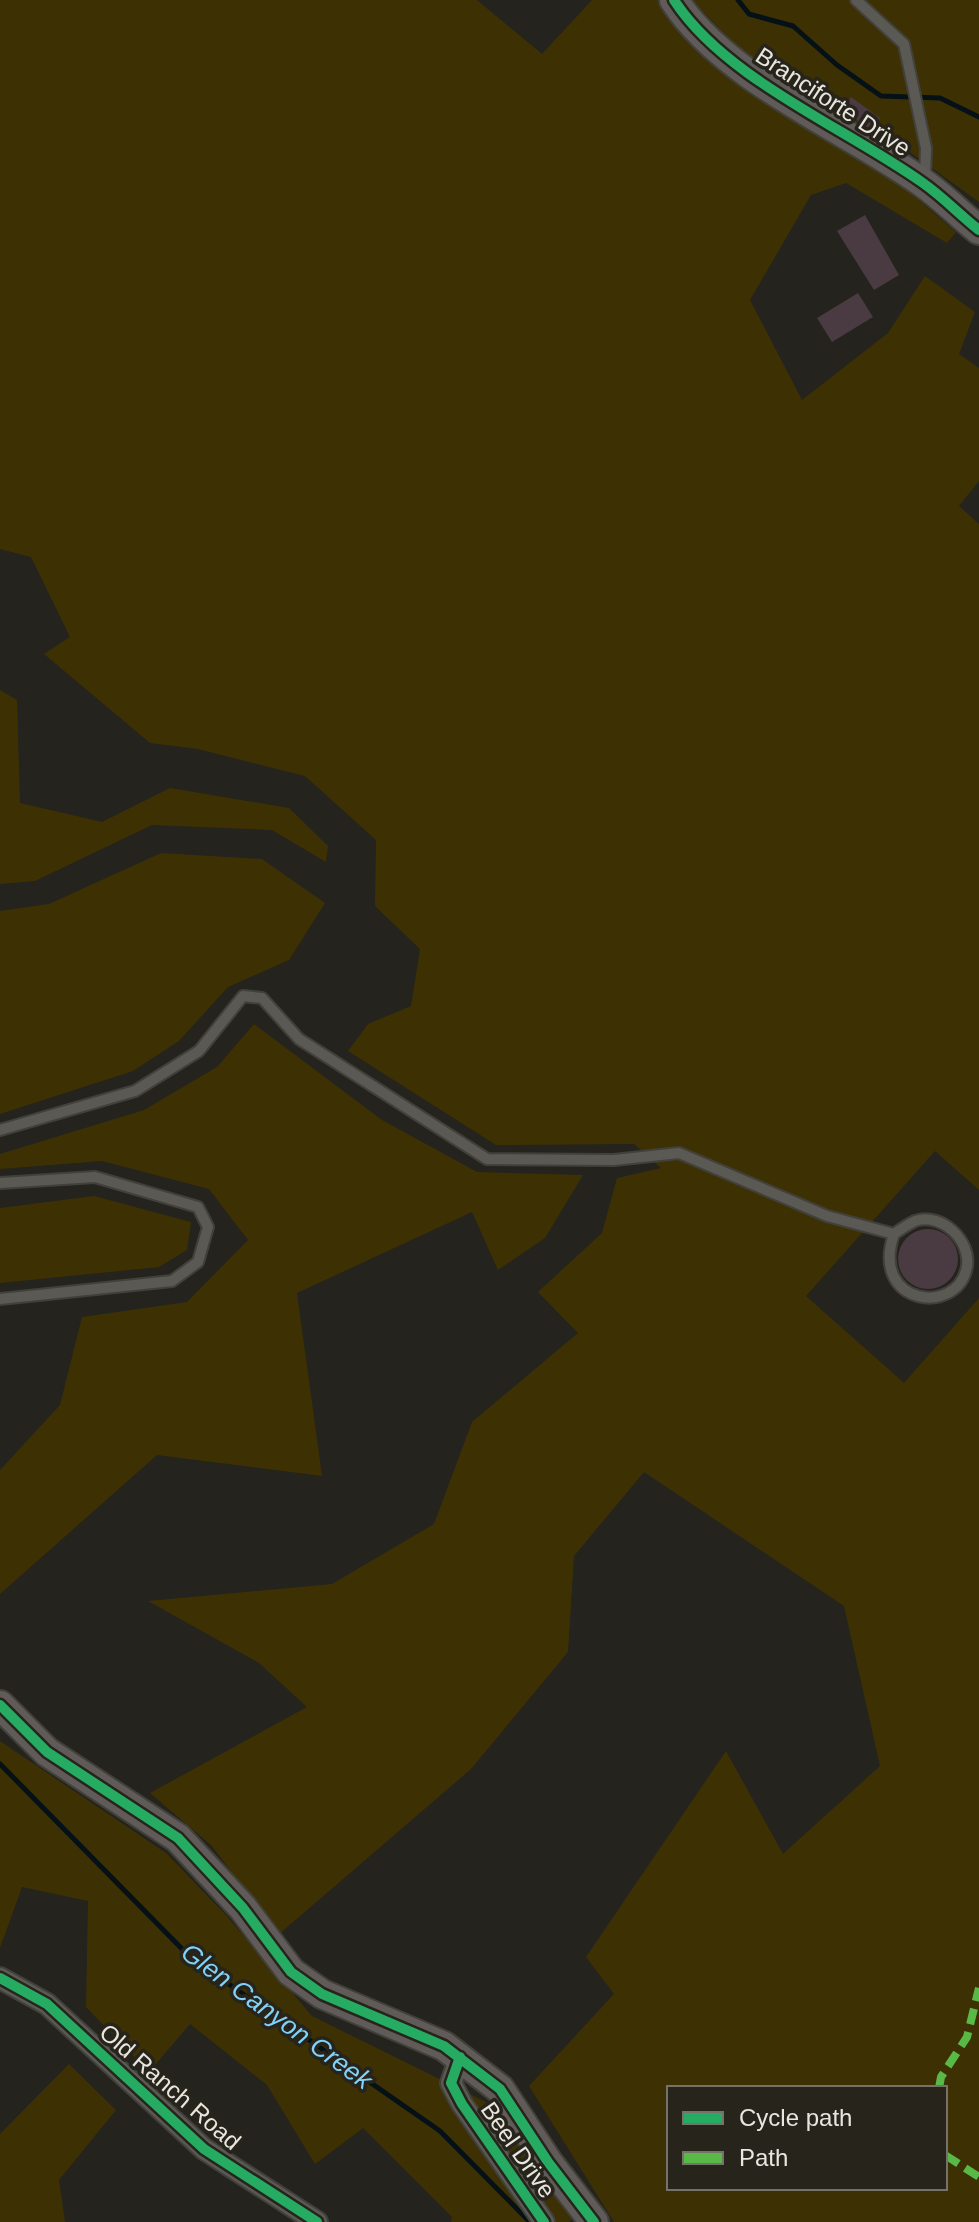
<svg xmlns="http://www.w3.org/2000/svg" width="979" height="2222" font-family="Arial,sans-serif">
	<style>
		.green { fill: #3d3104; fill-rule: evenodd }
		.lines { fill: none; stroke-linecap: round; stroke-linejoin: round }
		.stream { stroke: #051117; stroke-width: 5 }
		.building { fill: #4a3a42 }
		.lane-casing { stroke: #41403b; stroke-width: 14 }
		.street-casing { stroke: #41403b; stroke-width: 24 }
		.secondary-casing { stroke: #41403b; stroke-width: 32 }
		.lane { stroke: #5a5954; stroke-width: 10 }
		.street { stroke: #5a5954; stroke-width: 20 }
		.secondary { stroke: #605b58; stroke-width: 28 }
		.quiet { stroke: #58b947; stroke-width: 8; stroke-dasharray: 16 8; stroke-linecap: butt }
		.cycleway-casing { stroke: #27241b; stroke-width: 15 }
		.cycleway { stroke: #26ab63; stroke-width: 10 }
		.labels { text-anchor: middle; stroke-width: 7; stroke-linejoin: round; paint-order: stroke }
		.street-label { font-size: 24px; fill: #e8e6df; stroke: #27241b }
		.water-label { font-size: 26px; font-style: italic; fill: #81d1f8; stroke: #27241b }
	</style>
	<rect width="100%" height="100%" fill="#24231e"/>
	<path class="green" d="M0 0H477L542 54 592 0H658C716 84 790 108 871 162 901 182 928 209 956 232L947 243 846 183 811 195 750 300 802 400 888 333 925 276 975 312 959 354 979 368V481L959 506 979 524V1190L935 1151 806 1296 904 1383 979 1298V2222H614L529 2086 614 1994 586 1957 726 1751 783 1854 880 1766 844 1606 644 1472 574 1556 568 1652 471 1769 278 1935 212 1846 150 1793 307 1707 259 1663 148 1601 332 1584 434 1524 472 1422 578 1333 538 1292 602 1233 617 1178 661 1168 634 1144 496 1145 348 1051 368 1024 411 1006 420 949 375 906 376 840 305 776 198 749 150 743 44 654 70 637 31 557 0 549ZM669 2088H945V2188H669Z
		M692 0H979V202L893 140 884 146 734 44Z
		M0 690 17 700 20 803 102 822 170 788 289 808 328 846 326 862 272 830 152 825 35 881 0 884Z
		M161 853 262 859 325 903 289 960 228 987 179 1041 133 1071 0 1114V911L49 904Z
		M254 1024 382 1120 477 1172 583 1175 545 1238 498 1270 472 1212 297 1293 322 1476 157 1455 0 1594V1470L60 1405 82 1317 187 1302 248 1240 209 1189 102 1161 0 1169V1154L144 1110 217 1067Z
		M94 1196 191 1222 187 1250 159 1267 0 1283V1208Z
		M0 1741 166 1853 225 1914 312 2016 486 2102 573 2218 569 2222H451L452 2217 363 2128 315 2164 267 2085 190 2024 149 2072 86 2007 88 1901 22 1887 0 1948Z
		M69 2064 116 2110 59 2180 65 2222H0V2134Z"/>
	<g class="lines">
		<path class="stream" d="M738 0 749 14 793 26 837 65 881 96 940 98 979 117
			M0 1764 190 1957 440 2131 530 2222"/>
	</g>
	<path class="building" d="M851 97 880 118 871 130 842 109Z
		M865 215 899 275 874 290 837 231Z
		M858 293 873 317 832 342 817 318Z
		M898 1259a30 30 0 1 1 60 0a30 30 0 1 1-60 0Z"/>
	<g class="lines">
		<defs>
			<path id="lane" d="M856 0 904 44 926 148 925 179
				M0 1130 135 1091 199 1051 243 996 262 998 299 1039 487 1159 614 1160 679 1153 827 1216 894 1234C900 1230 908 1224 915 1221 941 1212 971 1240 967 1266 959 1317 869 1306 894 1234
				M0 1183 95 1177 198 1207 208 1227 198 1262 172 1281 0 1299"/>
			<path id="street" d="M0 1978 47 2004 204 2149 317 2222
				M460 2057 451 2083 462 2104 544 2222"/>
			<path id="secondary" d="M674 0C725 79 846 128 923 183 943 197 960 215 979 230
				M0 1705 47 1752 178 1838 243 1908 291 1972 322 1994 444 2046 500 2089 548 2162 594 2222"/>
		</defs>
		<use href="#lane" class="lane-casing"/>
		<use href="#street" class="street-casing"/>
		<use href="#secondary" class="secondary-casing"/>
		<use href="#lane" class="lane"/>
		<use href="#street" class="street"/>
		<use href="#secondary" class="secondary"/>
		<path class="quiet" d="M939 2088 941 2077 967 2037 979 1988
			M945 2155 979 2177"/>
		<defs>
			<path id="cycleway" d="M674 0C725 79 846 128 923 183 943 197 960 215 979 230
				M0 1705 47 1752 178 1838 243 1908 291 1972 322 1994 444 2046 500 2089 548 2162 594 2222
				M0 1978 47 2004 204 2149 317 2222
				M460 2057 451 2083 462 2104 544 2222"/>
		</defs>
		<use href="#cycleway" class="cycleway-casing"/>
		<use href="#cycleway" class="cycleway"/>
	</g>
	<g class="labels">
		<g class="street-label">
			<text transform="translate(833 102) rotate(33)" y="8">Branciforte Drive</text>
			<text transform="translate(170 2087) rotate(41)" y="8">Old Ranch Road</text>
			<text transform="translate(518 2150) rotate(55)" y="8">Beel Drive</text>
		</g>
		<g class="water-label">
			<text transform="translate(277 2016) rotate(36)" y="9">Glen Canyon Creek</text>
		</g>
	</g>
	<rect x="667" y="2086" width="280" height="104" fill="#27241b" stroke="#747269" stroke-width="2"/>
	<rect x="683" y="2112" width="40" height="12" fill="#26ab63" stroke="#747269" stroke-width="2"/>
	<text x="739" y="2126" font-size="24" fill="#e8e6df">Cycle path</text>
	<rect x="683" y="2152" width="40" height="12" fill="#58b947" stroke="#747269" stroke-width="2"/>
	<text x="739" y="2166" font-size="24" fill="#e8e6df">Path</text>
</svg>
